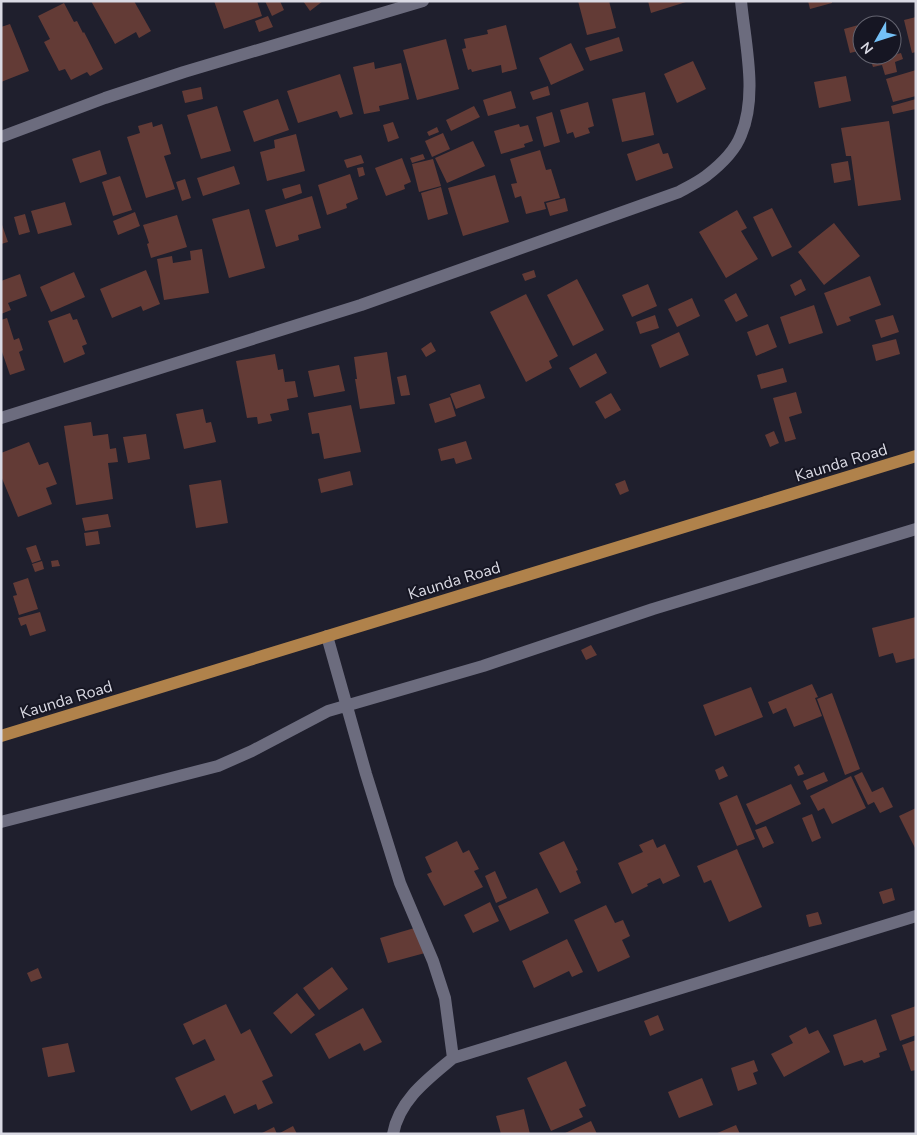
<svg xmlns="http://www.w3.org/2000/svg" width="917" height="1135" font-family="'Nunito Sans',sans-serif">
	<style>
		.building { fill: #633b36 }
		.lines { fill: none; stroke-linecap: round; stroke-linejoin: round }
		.minor { stroke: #6c6c7e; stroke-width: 12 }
		.major { stroke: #b0824b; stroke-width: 12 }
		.labels { text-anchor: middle; stroke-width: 4; stroke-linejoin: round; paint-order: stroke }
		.street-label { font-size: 16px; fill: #dadae4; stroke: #161623 }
	</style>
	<rect width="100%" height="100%" fill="#1f1f2d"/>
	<path class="building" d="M91 1H134L151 31 139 38 136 32 115 44Z
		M214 1H257L262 16 224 29Z
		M265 1H280L284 10 272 16Z
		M303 1H323L310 11Z
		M578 1H609L616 28 587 35Z
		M648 1H686V2L651 13Z
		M808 1H832V3L810 9Z
		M64 3 74 22 77 21 83 33 84 32 103 69 90 76 87 72 71 80 65 69 59 71 44 42 50 39 38 16Z
		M268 16 273 27 259 32 255 21Z
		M916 17V52L912 53 904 20Z
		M10 24 29 71 1 82V27Z
		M862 24V50L850 53 844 29Z
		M506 25 517 69 502 73 501 65 472 72 471 69 468 70 462 49 466 48 464 39 488 34 487 30Z
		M619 37 623 51 590 61 585 48Z
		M446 39 459 89 417 100 403 50Z
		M571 43 584 70 551 85 539 58Z
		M901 53 903 59 895 62 897 72 885 75 882 65 873 67 871 61Z
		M693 61 706 89 677 103 664 74Z
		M374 62 375 69 401 63 409 99 379 106 380 111 364 114 353 67Z
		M916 70V96L893 102 886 79Z
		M340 74 353 114 340 118 337 111 298 123 287 91Z
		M846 76 851 101 819 108 814 82Z
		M548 86 550 95 533 100 530 92Z
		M201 87 203 99 185 103 182 91Z
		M511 91 516 108 488 116 483 100Z
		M645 92 654 135 622 142 612 99Z
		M278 99 289 130 254 142 243 111Z
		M916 99V109L893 114 891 106Z
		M588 102 594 126 588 128 590 133 575 138 573 132 567 134 560 110Z
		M217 106 231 151 201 159 187 115Z
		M474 106 480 117 451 131 446 120Z
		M552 112 560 142 544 147 536 117Z
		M889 121 901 200 858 206 851 156H846L841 128Z
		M152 122 153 127 162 124 171 154 164 156 175 189 146 198 127 137 140 133 138 126Z
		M393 122 399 138 388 142 383 125Z
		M519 124 520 127 528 125 533 141 524 144 525 147 501 154 494 131Z
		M437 127 439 132 429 136 427 132Z
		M443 133 450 149 432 157 425 141Z
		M296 134 305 171 267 181 260 152 275 148 274 140Z
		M473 141 485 166 447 183 435 158Z
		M659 143 663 154 668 153 673 168 636 181 627 154Z
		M100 150 107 174 80 183 72 159Z
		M540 150 546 170 551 169 560 198 544 202 546 209 526 214 521 196 515 198 511 184 517 183 510 159Z
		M423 154 425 159 412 163 410 158Z
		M361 155 364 163 347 168 344 160Z
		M402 158 411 182 404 185 405 189 386 196 375 168Z
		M433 159 441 186 419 192 412 164Z
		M848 161 851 180 834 183 831 164Z
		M234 166 240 184 203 196 197 178Z
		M363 167 365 175 359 177 357 168Z
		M350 174 358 199 346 204 347 208 327 215 318 185Z
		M495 175 509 222 463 236 448 188Z
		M120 176 132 210 113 216 102 182Z
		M185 179 191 198 182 201 176 182Z
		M300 184 302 193 285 199 282 189Z
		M441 187 448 214 428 220 421 193Z
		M312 196 321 228 298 235 299 240 276 247 265 210Z
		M565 198 568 211 550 216 546 203Z
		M65 202 72 225 38 234 31 211Z
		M772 208 792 247 772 257 753 217Z
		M249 209 265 268 229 278 212 219Z
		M737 210 747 228 741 231 758 259 726 278 699 232Z
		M135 212 140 226 118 235 113 221Z
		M25 214 30 232 19 235 14 217Z
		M177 215 187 247 151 258 147 244 149 243 143 225Z
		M1 222 8 242 1 244Z
		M834 223 860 256 824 285 798 252Z
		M202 249 209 293 164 300 157 259 172 256 173 263 191 260 190 251Z
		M146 270 160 304 143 311 141 306 112 318 100 289Z
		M534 270 536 277 525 281 522 274Z
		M74 272 85 297 51 312 40 287Z
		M20 274 27 296 8 303 11 310 1 314V281Z
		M870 276 881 305 849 317 851 321 837 326 824 293Z
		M577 279 604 330 573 346 547 295Z
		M801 279 806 290 795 296 790 285Z
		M648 284 657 306 632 317 622 295Z
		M736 293 748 316 736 322 724 300Z
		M526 294 558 356 549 361 552 368 526 382 490 312Z
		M692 298 700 316 677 327 668 309Z
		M814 305 823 333 789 344 780 317Z
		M70 313 73 320 77 319 87 344 82 346 85 354 64 363 48 321Z
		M655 315 659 328 640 334 636 322Z
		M893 315 899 332 881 338 875 320Z
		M7 318 14 340 19 338 23 350 19 352 25 370 10 375 1 349V320Z
		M768 324 777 347 756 356 747 332Z
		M679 332 689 355 660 368 651 345Z
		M896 339 900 354 876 361 872 345Z
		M431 342 436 351 426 357 421 349Z
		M387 352 395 404 360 409 355 379H357L354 357Z
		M596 353 607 373 580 388 569 368Z
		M275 354 278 370 283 369 285 382 295 381 298 397 287 399 289 410 270 414 272 421 258 424 257 417 247 418 236 361Z
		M339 365 345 391 314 397 308 371Z
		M783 368 787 382 761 389 757 375Z
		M406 375 410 395 401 396 397 377Z
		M480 384 485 398 456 409 450 394Z
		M796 392 802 413 789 417 796 439 785 442 773 398Z
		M611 393 621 410 605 419 595 402Z
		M450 397 456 416 435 423 429 404Z
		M351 405 361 452 324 459 319 433 312 434 308 413Z
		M203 409 206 423 211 422 216 442 184 449 176 414Z
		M91 422 93 436 108 434 110 449 116 448 118 462 108 463 113 499 76 505 64 426Z
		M774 431 779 443 770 447 765 435Z
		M146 434 150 459 128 463 123 437Z
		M466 441 472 459 456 464 454 458 441 461 438 449Z
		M29 442 39 465 48 462 57 484 46 488 52 504 18 517 1 476V453Z
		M350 471 353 485 321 493 318 479Z
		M221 480 228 523 196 528 189 485Z
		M625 480 629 491 620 495 615 484Z
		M108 514 111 527 85 531 82 518Z
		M98 531 100 544 86 546 84 533Z
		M36 545 41 560 32 563 26 548Z
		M58 560 60 566 52 567 51 561Z
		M42 561 44 569 35 572 32 564Z
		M28 578 38 609 19 615 13 596 17 595 13 583Z
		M40 612 46 631 30 636 26 624 21 626 18 618Z
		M916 617V658L896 663 893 653 879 657 872 628Z
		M591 645 597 655 586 660 581 650Z
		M812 684 818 697 815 698 822 716 794 727 786 708 773 714 768 702Z
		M751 687 763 717 715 736 703 705Z
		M832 693 860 769 845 775 817 699Z
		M799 764 804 774 798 776 794 767Z
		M723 766 728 776 719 780 715 770Z
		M824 772 828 781 807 790 803 781Z
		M862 772 872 792 883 787 893 807 880 813 874 802 868 805 854 776Z
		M851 776 866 808 832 824 824 808 818 811 810 796Z
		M791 784 801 804 756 825 746 804Z
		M737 795 755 839 737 846 719 803Z
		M916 808V850L899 816Z
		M812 814 821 838 812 842 802 818Z
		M766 826 774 843 763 848 755 830Z
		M653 839 657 848 665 844 680 876 663 884 660 878 647 884 648 886 632 894 618 863 643 852 639 845Z
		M457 841 463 853 469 850 479 869 474 871 483 887 444 906 427 874 432 872 425 857Z
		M564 841 578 870 576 871 581 883 560 893 539 853Z
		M737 849 762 907 729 922 711 880 704 883 697 866Z
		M495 871 507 898 496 903 485 876Z
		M537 888 549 913 510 931 498 906Z
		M892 888 895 900 883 904 879 892Z
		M490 902 499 921 473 933 464 915Z
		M606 905 615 923 623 920 630 936 622 940 630 957 598 972 574 920Z
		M818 912 822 924 809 927 806 915Z
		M418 927 425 953 388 963 380 938Z
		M567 939 583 972 572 977 569 971 534 988 522 961Z
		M332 967 348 989 319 1010 303 988Z
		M38 968 42 978 31 982 27 973Z
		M297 993 315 1015 291 1034 273 1013Z
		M226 1004 241 1034 250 1029 273 1076 262 1081 273 1103 258 1110 256 1104 234 1114 225 1095 191 1111 175 1078 215 1060 205 1039 193 1045 183 1024Z
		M916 1006V1035L900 1041 891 1015Z
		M363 1008 382 1042 364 1051 360 1043 329 1059 315 1034Z
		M658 1015 664 1030 650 1036 644 1021Z
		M876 1019 887 1050 879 1053 880 1057 864 1063 862 1060 844 1066 833 1035Z
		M806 1027 809 1034 818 1030 830 1052 784 1077 771 1054 793 1043 789 1036Z
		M916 1040V1070L911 1071 902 1045Z
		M68 1043 75 1072 48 1077 42 1048Z
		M754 1060 758 1071 753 1073 757 1084 738 1091 731 1068Z
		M566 1061 586 1106 579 1109 583 1117 551 1131 527 1078Z
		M702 1078 713 1105 679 1118 668 1092Z
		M524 1109 530 1134H501L496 1116Z
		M591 1121 597 1134H563Z
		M736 1125 740 1134H715Z
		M293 1126 297 1134H278Z
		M274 1127 277 1134H260Z"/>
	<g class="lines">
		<path class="minor" d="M1 137 105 98 184 72 423 1
			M1 418 361 305 679 192C688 187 698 182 706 176 719 166 735 151 741 135 758 95 745 43 741 1
			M327 636 366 774 400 883 433 961 445 998 453 1058
			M1 822 218 766 252 751 328 711 483 666 653 609 916 529
			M393 1134C399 1100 428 1079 453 1058L916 916"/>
		<path class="major" d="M1 736 916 456"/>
	</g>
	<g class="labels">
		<g class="street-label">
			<text transform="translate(841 462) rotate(-17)" y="6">Kaunda Road</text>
			<text transform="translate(454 580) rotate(-17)" y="6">Kaunda Road</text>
			<text transform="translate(66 699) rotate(-17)" y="6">Kaunda Road</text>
		</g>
	</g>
	<rect width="917" height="1135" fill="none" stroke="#dadae4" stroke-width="5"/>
	<g transform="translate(877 40) rotate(231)"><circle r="24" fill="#161623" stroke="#646470"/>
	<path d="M0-4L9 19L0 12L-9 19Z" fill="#74c0f6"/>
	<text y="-8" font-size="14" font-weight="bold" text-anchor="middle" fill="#dadae4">N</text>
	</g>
</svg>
